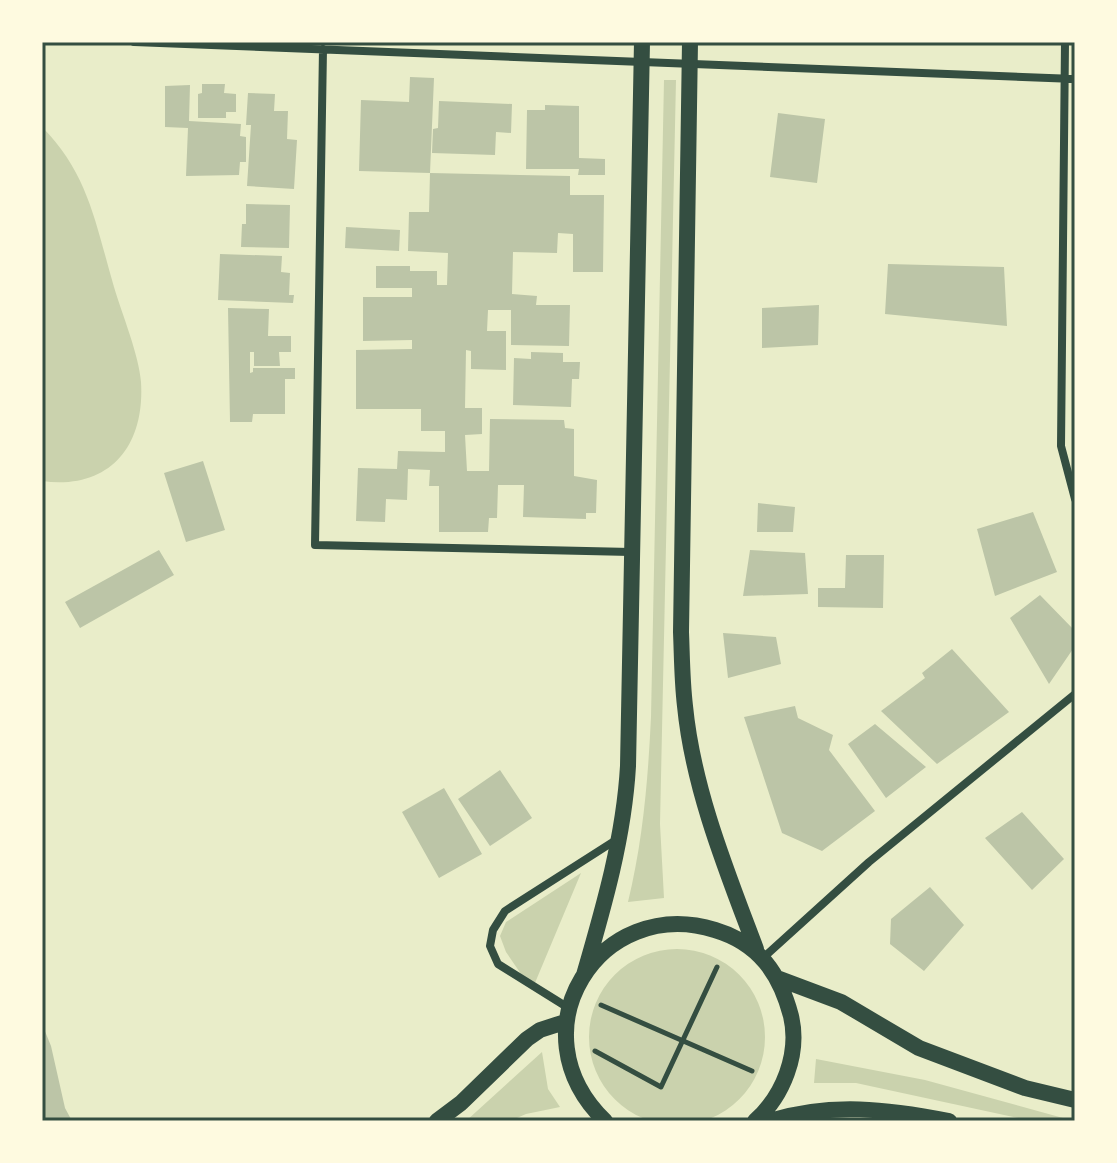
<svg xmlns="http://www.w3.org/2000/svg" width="1117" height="1163" font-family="Cabin,sans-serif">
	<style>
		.green { fill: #cad2ad }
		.building { fill: #bcc5a7 }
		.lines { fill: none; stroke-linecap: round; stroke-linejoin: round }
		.path { stroke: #344e41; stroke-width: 5 }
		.minor { stroke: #344e41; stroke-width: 8 }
		.secondary { stroke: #344e41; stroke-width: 16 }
		.neatline { fill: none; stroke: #344e41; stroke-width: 3 }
	</style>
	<rect width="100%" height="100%" fill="#e9edc9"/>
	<path class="green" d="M664 80H676L660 824 664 898 628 902C643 840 648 780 651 717Z
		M42 127C89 174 96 226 114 287 122 314 139 355 141 382 145 447 109 490 42 481Z
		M581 873 532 990 506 952 500 936 506 922Z
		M589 1037a88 88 0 1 1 176 0a88 88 0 1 1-176 0Z
		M542 1052 548 1089 560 1107 526 1114 510 1121H466Z
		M816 1059 925 1080 1063 1118 1062 1121H1032L856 1083H814Z"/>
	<path class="building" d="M410 77 434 78 430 173 359 171 361 100 409 102Z
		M202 84H225L224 93 236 94V112H226V118H198V94L202 93Z
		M190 85 189 121 241 124 240 136 246 137V162H240L239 175 186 176 188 128 165 127V86Z
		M248 93 275 94 274 111H288L287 139 297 140 294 189 247 186 251 125H246Z
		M439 101 512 104 511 133 496 132 495 155 432 153 433 129 438 128Z
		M545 105 579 106V158L605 159V175H578L579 169H526L527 110H545Z
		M778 113 825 119 817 183 770 177Z
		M430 173 570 176V195H604L603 272H573V234L558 233 557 253 513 252 512 294 537 296 536 305H570L569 346 511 345V310H488L487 331H506V370L471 369V351L466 350 465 408H482V434L465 435 467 471H489L490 419 564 420 565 428 574 429V476L597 480 596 513H586V519L523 517 524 485H498L497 518H489L488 532H439V486H429L430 470 408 469 407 500 386 499 385 522 356 521 358 468 397 469 398 451 445 452V431H421V409H356V350L412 349V340L363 341V297H412V288H376V266H410V271H437V285H447L448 253 408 251 409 212H429Z
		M246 204 290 205 289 248 241 247 242 224H246Z
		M346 227 400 230 399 251 345 248Z
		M220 254 282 256 281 272 290 273 289 295H294L293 303 218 300Z
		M888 264 1004 267 1007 326 885 314Z
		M819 305 818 345 762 348V308Z
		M228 308 269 309 268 336H291V352H279L280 366H254V352H250V373L253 372V368H295V379H285V414H253L252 422H230Z
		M531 352 563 353V362H580L579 379H572L571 407 513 405 514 358 531 359Z
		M203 461 225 530 186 542 164 473Z
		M758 503 795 507 793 532H757Z
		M1033 512 1057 572 995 596 977 529Z
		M159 550 174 575 80 628 65 602Z
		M750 550 805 553 808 594 743 596Z
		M846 555H884L883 608 818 607V588H845Z
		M1040 595 1075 631V646L1049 684 1010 618Z
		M723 633 776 637 781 664 728 678Z
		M952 649 1009 712 937 764 881 711 925 678 922 673Z
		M795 706 798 718 833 735 829 750 875 811 822 851 782 833 744 717Z
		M875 724 926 767 886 798 848 744Z
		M500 770 532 818 490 846 458 799Z
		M444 788 482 854 439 878 402 812Z
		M1022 812 1064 859 1032 890 985 838Z
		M930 887 964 925 924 971 890 944 891 919Z
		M42 1024 51 1046 65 1108 72 1121H42Z"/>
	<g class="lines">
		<path class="path" d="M601 1005 752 1071
			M595 1051 661 1087 717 967"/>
		<path class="minor" d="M134 42 1075 79
			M1065 42 1061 446 1075 499
			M323 49 315 545 631 552
			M764 957 869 862 1075 694
			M567 1007 498 964 490 946 493 930 505 911 619 838"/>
		<path class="secondary" d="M690 42 681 632C682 656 682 681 685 706 693 789 727 872 756 949
			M584 975C604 906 624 837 628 766L642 42
			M777 978 841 1002 919 1048 1025 1088 1075 1100
			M437 1121 461 1103 527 1039 540 1030 565 1022
			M605 1121C512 1031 600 894 715 930 759 943 780 974 791 1016 800 1054 783 1096 755 1121
			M770 1121C831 1102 888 1109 949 1121"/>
	</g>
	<rect width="1117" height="1163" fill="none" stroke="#fefae0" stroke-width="88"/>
	<rect x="44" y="44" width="1029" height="1075" class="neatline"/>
</svg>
